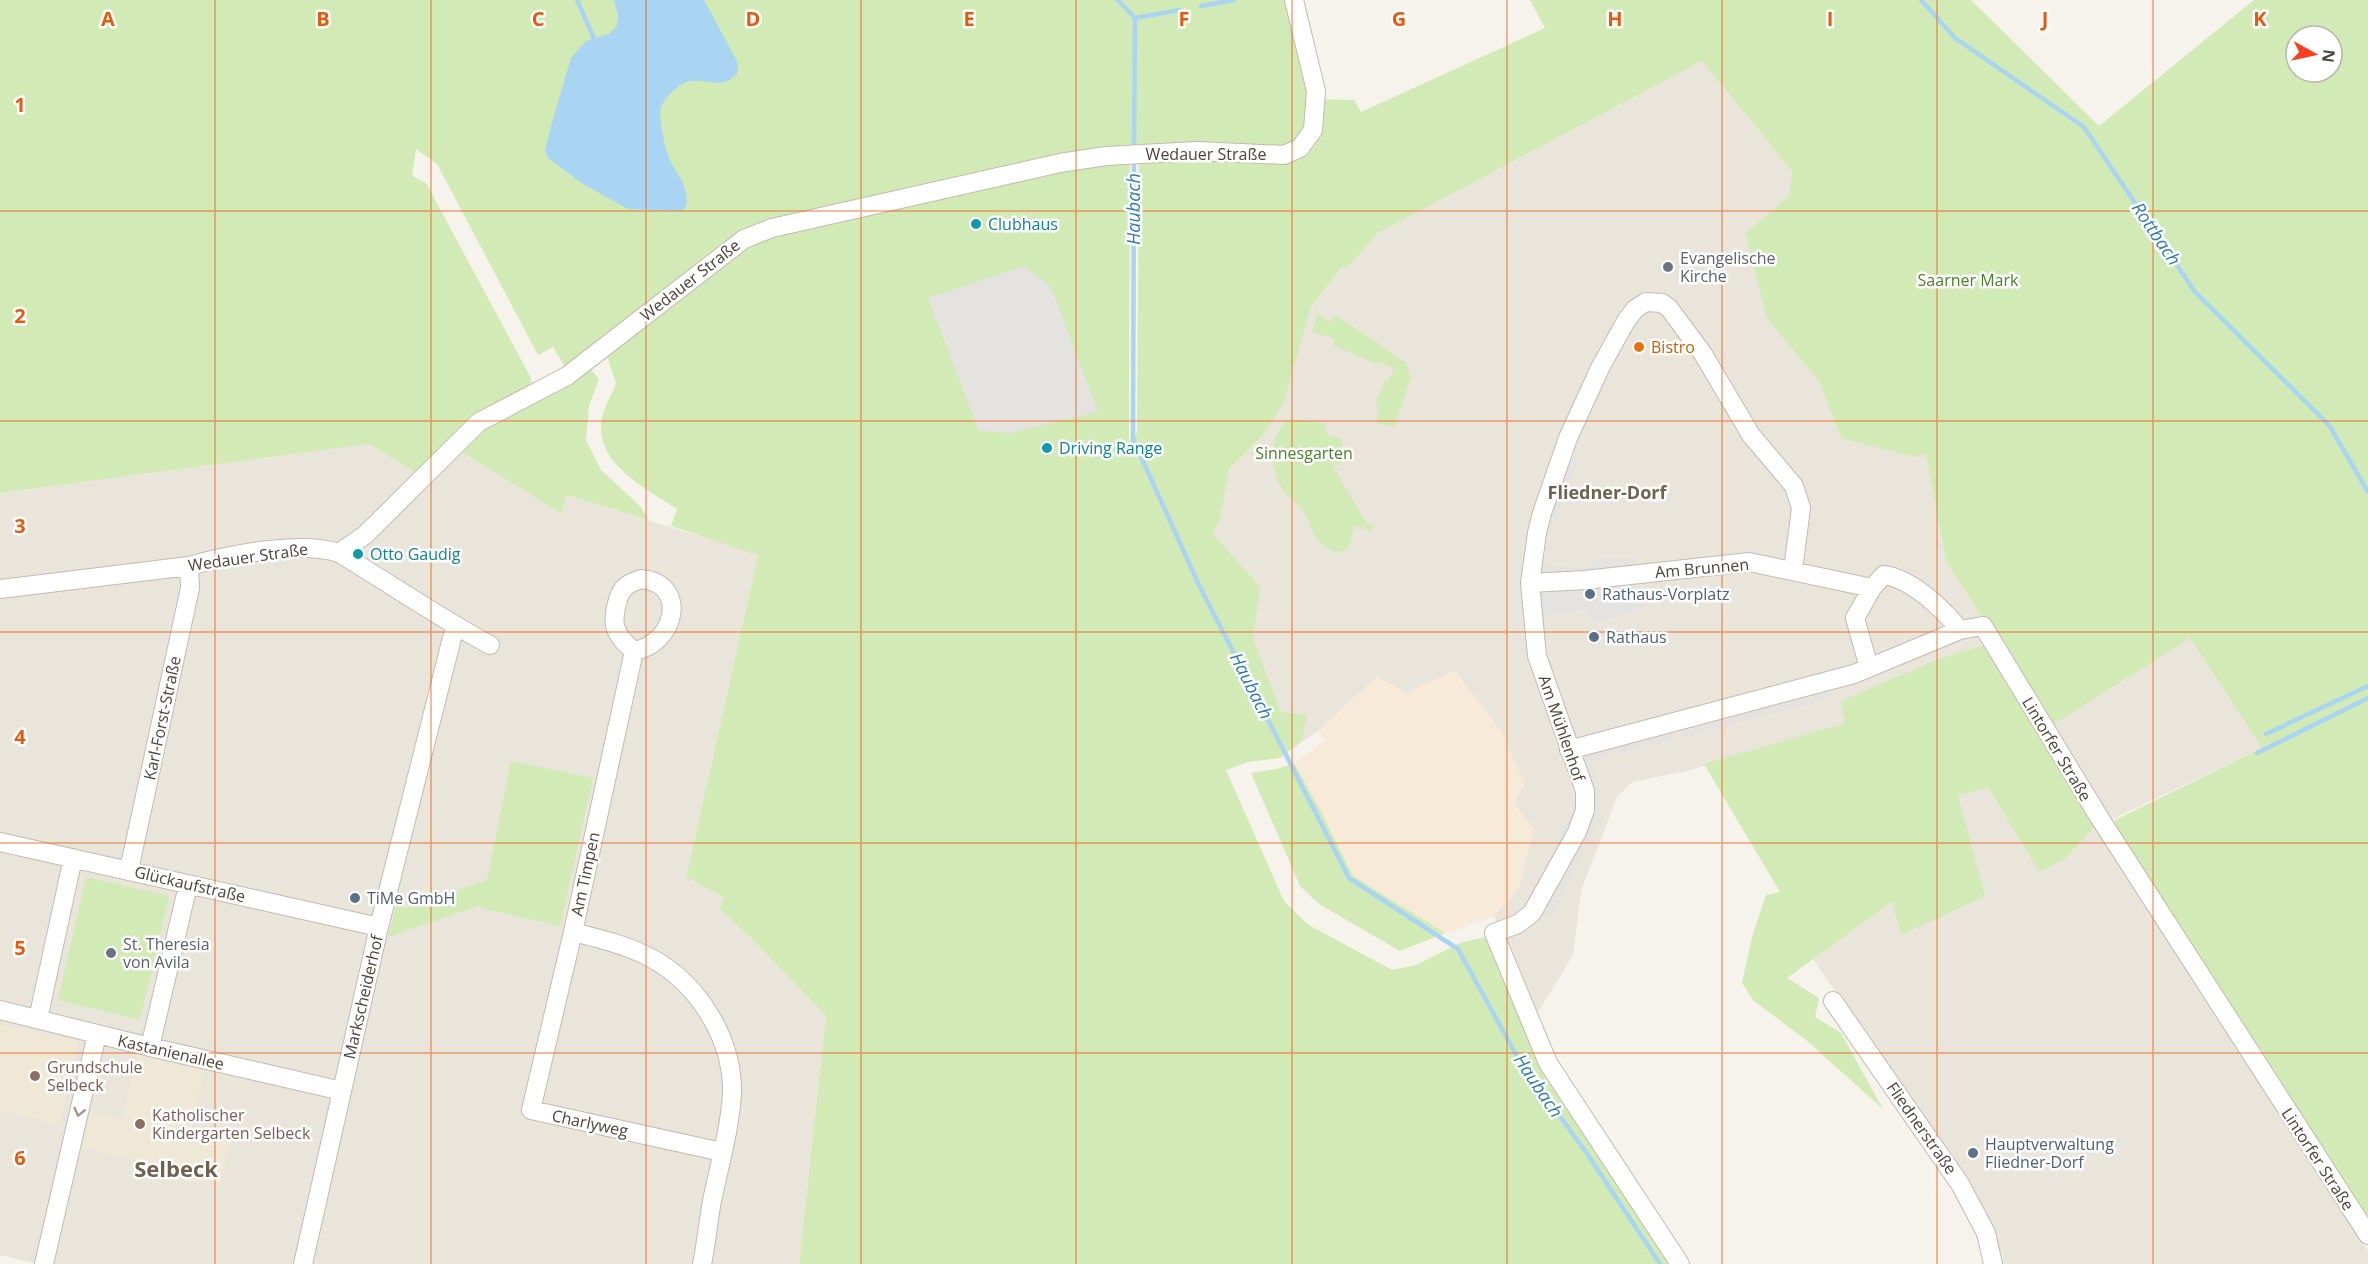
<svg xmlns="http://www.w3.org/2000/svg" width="2368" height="1264" font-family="'Open Sans',sans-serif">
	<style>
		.residential { fill: #eae5da }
		.commercial { fill: #f7ead8 }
		.education { fill: #efe8d6 }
		.green { fill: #d2eab5; fill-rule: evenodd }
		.parking { fill: #e5e3e0 }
		.water { fill: #a9d4f2 }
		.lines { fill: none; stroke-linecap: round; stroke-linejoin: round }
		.stream { stroke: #a9d4f2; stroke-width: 4.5 }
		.street-casing { stroke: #c2bbae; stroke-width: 20 }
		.street { stroke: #fff; stroke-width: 18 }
		.oneway { stroke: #9c9892 }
		.grid { fill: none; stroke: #e8590c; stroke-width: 1.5; stroke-opacity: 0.55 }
		.culture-dot { fill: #0f9aa8; stroke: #fff; stroke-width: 2 }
		.worship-dot { fill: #6b7280; stroke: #fff; stroke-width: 2 }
		.food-dot { fill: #e8710a; stroke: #fff; stroke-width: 2 }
		.service-dot { fill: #5c6f8a; stroke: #fff; stroke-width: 2 }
		.education-dot { fill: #8d6e63; stroke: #fff; stroke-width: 2 }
		.labels { text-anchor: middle; stroke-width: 5; stroke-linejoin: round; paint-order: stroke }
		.street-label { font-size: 16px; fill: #4b4439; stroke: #fff }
		.culture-label { font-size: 16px; fill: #0d838f; stroke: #fff; text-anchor: start }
		.worship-label { font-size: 16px; fill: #5b616d; stroke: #fff; text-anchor: start }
		.park-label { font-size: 16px; fill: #4a7f2a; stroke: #fff }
		.food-label { font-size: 16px; fill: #c56008; stroke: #fff; text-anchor: start }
		.service-label { font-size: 16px; fill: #4e5e75; stroke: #fff; text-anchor: start }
		.education-label { font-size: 16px; fill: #785e54; stroke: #fff; text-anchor: start }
		.water-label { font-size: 18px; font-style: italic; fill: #2e7ab2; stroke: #fff }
		.neighbourhood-label { font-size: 18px; font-weight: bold; fill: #6e6250; stroke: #fff }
		.district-label { font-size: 22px; font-weight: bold; fill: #6e6250; stroke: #fff }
		.grid-label { font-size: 20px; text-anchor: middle; font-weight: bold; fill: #e8590c; stroke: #fff; stroke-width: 5; stroke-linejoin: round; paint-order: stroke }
	</style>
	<rect width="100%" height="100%" fill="#f6f3ec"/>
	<path class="residential" d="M1702 61 1792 171 1789 196 1745 235 1767 319 1819 381 1841 438 1926 454 1946 561 1995 638 1987 644 1936 660 1845 723 1687 771 1632 782 1617 797 1581 891 1573 955 1537 1014 1494 916 1519 887 1514 802 1455 671 1406 693 1377 677 1318 731 1293 748 1213 535 1221 516 1229 469 1264 434 1311 308 1342 267 1347 268 1378 233Z
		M369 444 429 480 457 449 562 514 566 495 758 554 686 876 725 899 719 908 758 945 826 1016 799 1264H38L0 1255V493Z
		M2190 637 2262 748 2108 821 2051 726Z
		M1988 787 2039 872 2065 859 2096 825 2368 1251V1264H2003V1258L1988 1224 1965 1181 1813 959 1893 902 1901 935 1958 796Z"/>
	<path class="commercial" d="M1455 671 1501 731 1525 784 1514 803 1534 829 1519 887 1494 916 1445 933 1353 876 1321 811 1294 763 1325 740 1318 731 1377 676 1406 693Z"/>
	<path class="education" d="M0 1024 79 1041 60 1125 0 1111Z
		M137 1054 204 1069 191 1128 231 1137 220 1187 168 1176 169 1167 83 1148 90 1112 122 1119Z"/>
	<path class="green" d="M0 0H1285L1310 99 1354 100 1361 112 1545 28 1530 0H1971L2099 126 2254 0H2368V1220L2113 831 2115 820 2262 748 2190 638 2051 726 1946 561 1926 454 1915 457 1841 438 1819 381 1767 319 1745 234 1789 196 1792 171 1702 61 1378 233 1347 268 1342 267 1311 307 1283 404 1264 434 1229 469 1221 516 1213 534 1260 587 1253 639 1281 712 1307 715 1302 741 1280 758 1248 762 1226 770 1284 901 1307 924 1392 970 1416 965 1460 943 1486 937 1672 1264H799L826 1016 758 945 719 908 725 898 686 877 758 555 671 526 677 509C647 489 597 465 601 423 602 410 612 395 616 383L606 353 565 367 553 347 538 355 437 164 416 149 412 176 426 183 531 378 530 388 419 474 369 444 0 493ZM2296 36H2332V72H2296ZM1139 148 1137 433 1129 441 1130 149Z
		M1317 313 1330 322 1336 315 1406 363 1411 378 1394 427 1377 423 1378 412 1376 402 1385 380 1388 381 1394 368 1380 362 1378 365 1333 345 1334 338 1312 332Z
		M588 366 599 379 589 406 586 440 601 470 640 506 649 520 566 495 562 514 457 449 478 428Z
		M1290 419 1324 423 1327 435 1342 439 1341 465H1332L1366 522 1374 526 1373 531 1354 526C1352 534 1352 543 1347 548 1336 559 1318 543 1313 533 1309 526 1308 518 1303 511 1297 503 1287 496 1281 487 1270 467 1268 432 1290 419Z
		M1987 644 2065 780 2096 825 2065 859 2039 872 1988 787 1958 796 1985 896 1901 935 1892 902 1787 978 1819 998 1815 1017 1841 1033 1883 1109 1806 1040 1754 1001 1742 983 1752 937 1766 895 1780 892 1704 764 1845 723 1841 701 1936 660Z
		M511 761 593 778 560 926 481 908 482 905 388 937 398 900 406 908 487 880Z
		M1294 763 1321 811 1353 876 1445 933 1400 951 1319 904 1300 886 1251 773 1277 769Z
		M86 877 169 896 140 1020 58 1000Z"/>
	<path class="parking" d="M1024 266 1051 287 1098 412 1010 433 979 431 928 298Z
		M1568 457 1578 460 1557 520 1548 517Z
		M1635 557 1642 609 1591 624 1587 609 1542 617 1538 579 1540 563 1571 568 1591 567 1590 560Z
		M1826 688 1829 699 1682 738 1679 727Z
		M1671 730 1677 739 1593 760 1601 798 1600 819 1551 920 1539 914 1581 837 1583 761 1586 754Z
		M1568 817 1573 819 1549 871 1544 868Z"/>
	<path class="water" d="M614 0H704L737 61 738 72C719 97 698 68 675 89 658 106 659 108 662 130 664 142 667 155 673 166 681 179 687 188 687 204L682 211 628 209 583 184 548 158 545 150 551 126 571 58 586 41 609 34 617 26 618 15Z"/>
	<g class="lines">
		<path class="stream" d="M577 0 594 38
			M1118 0 1135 18 1134 149
			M1921 0 1955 38 2084 127 2195 292 2329 425 2368 492
			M1201 6 1234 0
			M1135 18 1180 10
			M1134 158 1133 439 1199 585 1349 878 1458 949 1519 1060 1588 1155 1660 1264
			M2266 734 2368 686
			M2257 753 2368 698"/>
		<defs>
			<path id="street" d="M339 553 365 535 479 422 567 376 744 239 772 228 1060 163 1106 156 1197 151 1284 155 1300 148 1313 130 1316 91 1294 0
				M641 579C689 583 676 644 634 651 627 645 619 638 616 629 612 619 617 596 624 588 629 583 635 581 641 579Z
				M1530 583 1585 580 1749 562 1872 588 1884 575C1912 579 1943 609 1960 630
				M0 589 189 566C228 555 301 540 339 553 389 583 438 617 490 645
				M634 651 573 932C600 939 627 945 651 958 698 983 733 1039 732 1093 730 1128 720 1163 713 1196 708 1219 707 1241 702 1264
				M1869 668 1855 618 1872 588
				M1569 750 1854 674 1960 630 1983 626 2099 817 2368 1235
				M0 842 379 927
				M129 870 190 588 189 566
				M573 932 531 1110 722 1152
				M1833 1001 1960 1184 1986 1233 1993 1264
				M0 1010 150 1047 342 1091
				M38 1019 73 858
				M150 1047 188 885
				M44 1264 97 1034
				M303 1264 379 927 455 626
				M1680 1264 1548 1063 1494 933 1518 924 1532 913 1577 832 1585 810V791L1537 656 1530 583 1537 533 1542 513 1568 438 1600 368 1626 321 1635 309 1646 302 1662 303 1669 308 1703 354 1751 435 1794 486 1801 508 1793 570"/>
		</defs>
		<use href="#street" class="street-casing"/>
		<use href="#street" class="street"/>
	</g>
	<defs><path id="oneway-chevron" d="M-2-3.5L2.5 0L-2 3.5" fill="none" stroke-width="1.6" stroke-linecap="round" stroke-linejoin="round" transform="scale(1.5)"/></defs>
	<use class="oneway" href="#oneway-chevron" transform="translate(79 1112) rotate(103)"/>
	<path class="grid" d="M215 0V1264M431 0V1264M646 0V1264M861 0V1264M1076 0V1264M1292 0V1264M1507 0V1264M1722 0V1264M1937 0V1264M2153 0V1264M0 211H2368M0 421H2368M0 632H2368M0 843H2368M0 1053H2368"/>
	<g class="culture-dot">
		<circle cx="976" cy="224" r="6"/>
		<circle cx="1047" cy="448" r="6"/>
		<circle cx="358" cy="554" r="6"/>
	</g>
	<g class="worship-dot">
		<circle cx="1668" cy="267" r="6"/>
		<circle cx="111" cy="953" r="6"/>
	</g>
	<circle class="food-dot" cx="1639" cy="347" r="6"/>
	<g class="service-dot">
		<circle cx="1590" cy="594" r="6"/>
		<circle cx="1594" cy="637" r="6"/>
		<circle cx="355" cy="898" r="6"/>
		<circle cx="1973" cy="1153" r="6"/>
	</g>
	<g class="education-dot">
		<circle cx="35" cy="1076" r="6"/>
		<circle cx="140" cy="1124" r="6"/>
	</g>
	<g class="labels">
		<g class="street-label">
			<text x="1206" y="160">Wedauer Straße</text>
			<text transform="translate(690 280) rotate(-38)" y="6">Wedauer Straße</text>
			<text transform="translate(248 557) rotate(-8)" y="6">Wedauer Straße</text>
			<text transform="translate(1702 568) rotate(-5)" y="6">Am Brunnen</text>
			<text transform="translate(162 718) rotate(-78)" y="6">Karl-Forst-Straße</text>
			<text transform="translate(1562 728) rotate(71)" y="6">Am Mühlenhof</text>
			<text transform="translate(2057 749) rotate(59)" y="6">Lintorfer Straße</text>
			<text transform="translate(585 874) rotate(-78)" y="6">Am Timpen</text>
			<text transform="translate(190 884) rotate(13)" y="6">Glückaufstraße</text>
			<text transform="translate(363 997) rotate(-77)" y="6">Markscheiderhof</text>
			<text transform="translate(171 1052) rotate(13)" y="6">Kastanienallee</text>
			<text transform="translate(590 1123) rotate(12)" y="6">Charlyweg</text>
			<text transform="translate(1922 1128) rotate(55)" y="6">Fliednerstraße</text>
			<text transform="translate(2318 1159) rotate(57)" y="6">Lintorfer Straße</text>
		</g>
		<g class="culture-label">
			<text x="988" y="230">Clubhaus</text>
			<text x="1059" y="454">Driving Range</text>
			<text x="370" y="560">Otto Gaudig</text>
		</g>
		<g class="worship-label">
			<text x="1680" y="264">Evangelische<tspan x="1680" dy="18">Kirche</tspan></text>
			<text x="123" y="950">St. Theresia<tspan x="123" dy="18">von Avila</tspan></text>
		</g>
		<g class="park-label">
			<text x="1968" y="286">Saarner Mark</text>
			<text x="1304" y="459">Sinnesgarten</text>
		</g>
		<g class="food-label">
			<text x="1651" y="353">Bistro</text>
		</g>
		<g class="service-label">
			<text x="1602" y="600">Rathaus-Vorplatz</text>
			<text x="1606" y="643">Rathaus</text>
			<text x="367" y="904">TiMe GmbH</text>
			<text x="1985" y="1150">Hauptverwaltung<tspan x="1985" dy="18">Fliedner-Dorf</tspan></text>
		</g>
		<g class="education-label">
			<text x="47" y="1073">Grundschule<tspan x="47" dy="18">Selbeck</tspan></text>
			<text x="152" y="1121">Katholischer<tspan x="152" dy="18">Kindergarten Selbeck</tspan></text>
		</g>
		<g class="water-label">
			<text transform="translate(1134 209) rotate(-90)" y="6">Haubach</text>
			<text transform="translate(2156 234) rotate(56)" y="6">Rottbach</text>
			<text transform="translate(1251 686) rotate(63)" y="6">Haubach</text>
			<text transform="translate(1538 1086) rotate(56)" y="6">Haubach</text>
		</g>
		<g class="neighbourhood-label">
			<text x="1607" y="499">Fliedner-Dorf</text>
		</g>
		<g class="district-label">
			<text x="176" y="1177">Selbeck</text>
		</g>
	</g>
	<g class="grid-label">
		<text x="108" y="26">A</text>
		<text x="323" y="26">B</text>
		<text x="538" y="26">C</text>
		<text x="753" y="26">D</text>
		<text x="969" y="26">E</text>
		<text x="1184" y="26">F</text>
		<text x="1399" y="26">G</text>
		<text x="1615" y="26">H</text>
		<text x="1830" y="26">I</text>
		<text x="2045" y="26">J</text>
		<text x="2260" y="26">K</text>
		<text x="20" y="112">1</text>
		<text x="20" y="323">2</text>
		<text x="20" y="533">3</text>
		<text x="20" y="744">4</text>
		<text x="20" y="955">5</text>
		<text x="20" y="1165">6</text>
	</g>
	<g transform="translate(2314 54) rotate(98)"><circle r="28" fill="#ffffff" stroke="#b7b4b0" stroke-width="1.5"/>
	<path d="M0-4.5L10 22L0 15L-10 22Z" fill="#fc3f1d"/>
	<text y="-9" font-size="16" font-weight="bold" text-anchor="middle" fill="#4b4439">N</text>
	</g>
</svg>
